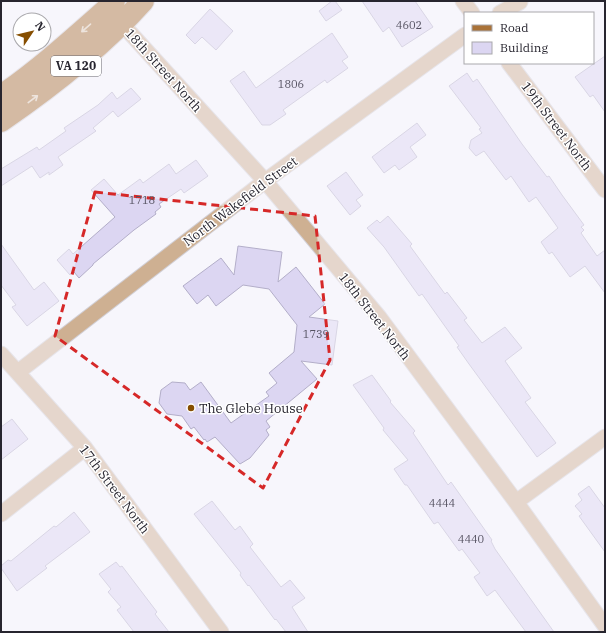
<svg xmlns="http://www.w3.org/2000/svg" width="606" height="633" font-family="'IBM Plex Serif',serif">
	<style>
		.building { fill: #dcd6f2; stroke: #b3aec9 }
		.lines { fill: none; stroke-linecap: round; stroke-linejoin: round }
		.street-casing { stroke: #d2d0d7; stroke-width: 17 }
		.primary-casing { stroke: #d2d0d7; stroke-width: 24 }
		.street { stroke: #ceb092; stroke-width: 15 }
		.primary { stroke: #a97238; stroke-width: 22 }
		.oneway { stroke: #e1ceb9 }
		.marked { fill: none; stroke: #d62828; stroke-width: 3; stroke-dasharray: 8 5; stroke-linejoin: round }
		.poi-dot { fill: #864e00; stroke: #fff; stroke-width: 1.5 }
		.labels { text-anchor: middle; stroke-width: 3; stroke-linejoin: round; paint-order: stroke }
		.number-label { font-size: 11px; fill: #545160 }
		.shield { fill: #fff; stroke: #68666d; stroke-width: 1 }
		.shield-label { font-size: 12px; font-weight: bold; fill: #27252f }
		.street-label { font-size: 13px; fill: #27252f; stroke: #fff }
		.poi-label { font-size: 13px; fill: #27252f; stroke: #fff; text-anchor: start }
	</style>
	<rect width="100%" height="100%" fill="#f7f6fc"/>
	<path class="building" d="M332 1H335L342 10 326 21 319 11Z
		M362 1H415L433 27 402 47 389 27 383 32Z
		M210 9 233 31 216 50 202 37 195 44 186 35Z
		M332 33 348 57 342 61 348 68 327 83 325 80 283 110 286 114 270 125H262L230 81 244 71 256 88Z
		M605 56V112L593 95 590 97 575 77Z
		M467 73 473 82 477 79 522 144 547 177 549 176 562 195 584 225 581 227 584 230 581 233 597 256 605 250V293L585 266 570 277 552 252 549 254 541 242 558 228 536 197 529 202 511 176 506 180 484 151 476 156 469 148 471 140 482 133 479 129 481 128 449 86Z
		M131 88 141 99 118 117 113 111 93 128 96 131 58 157 63 165 49 175V172L40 178 32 166 1 186V169L37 147 39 150 66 131 64 128 98 105 112 92 117 99Z
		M417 123 426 135 410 147 417 157 399 170 395 165 384 173 372 157Z
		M196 160 208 176 184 193 181 189 159 204 161 207 155 212 156 214 134 230 93 264V265L79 278 74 272 70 275 57 260 69 249 73 254 115 217 91 190 104 179 118 195 140 179 143 183 169 164 176 174Z
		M346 172 363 195 356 200 361 206 350 215 327 186Z
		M388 216 412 244 410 246 445 294 447 292 467 318 464 320 482 343 505 327 522 348 505 361 531 398 525 402 556 443 537 457 469 364 457 347 459 346 422 294 419 296 384 247 367 228 377 220 380 223Z
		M1 244 34 290 44 282 59 301 27 326 12 307 16 305 1 285Z
		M238 246 282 252 278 282 296 267 325 304 309 317 338 321 332 365 301 361 317 379 266 421 270 427 266 430 269 435 250 458 240 464 215 437 207 442 205 439 204 440 194 427 191 429 182 416 167 414 159 403 161 390 172 382 185 383 190 390 201 382 231 423 269 396 266 392 277 383 269 373 294 352 297 325 269 289 243 285 216 306 208 295 197 304 183 286 221 258 234 275Z
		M372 375 391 401 390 402 415 431 413 433 448 485 451 482 492 540 491 541 495 549 554 632H526L495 590 487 596 474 577 480 573 462 549 459 551 438 522 434 524 407 485H405L394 469 408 460 383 430 384 428 353 385Z
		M12 419 28 439 1 460V427Z
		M589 486 605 508V552L579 516 582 514 575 506 582 500 578 494Z
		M212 501 235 530 240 526 253 544 250 547 281 587 290 580 305 598 292 607 308 632H286L276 619 275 620 249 585 248 586 240 575 241 573 194 514Z
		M74 512 90 532 45 566 47 568 17 591 1 568V566L8 560 11 561 54 526 56 527Z
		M116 562 120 567 122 566 157 612 155 614 169 632H134L117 610 121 607 108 592 111 589 99 574Z"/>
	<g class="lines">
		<defs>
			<path id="street" d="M463 1 472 13
				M500 13 520 2
				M122 24 265 181 379 317 516 502 605 626
				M509 63 605 190
				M1 354 85 448 221 632
				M18 372 265 181 465 35
				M516 502 605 437
				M1 514 85 448"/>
			<path id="primary" d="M1 96C39 70 73 39 107 9L114 1
				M1 121C52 86 101 48 143 1"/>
		</defs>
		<use href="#street" class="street-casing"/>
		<use href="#primary" class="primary-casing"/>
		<use href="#street" class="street"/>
		<use href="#primary" class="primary"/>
	</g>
	<defs><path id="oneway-shaft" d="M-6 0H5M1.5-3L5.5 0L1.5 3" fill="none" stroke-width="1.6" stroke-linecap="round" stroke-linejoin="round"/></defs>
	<g class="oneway">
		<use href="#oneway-shaft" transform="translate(86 28) rotate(139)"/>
		<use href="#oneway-shaft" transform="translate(33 99) rotate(-37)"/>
	</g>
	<path d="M0 0H606V633H0ZM95 192 315 216 330 360 263 488 55 336Z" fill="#f7f6fc" fill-opacity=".55" fill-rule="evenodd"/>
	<path class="marked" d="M95 192 315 216 330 360 263 488 55 336Z"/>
	<circle class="poi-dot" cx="191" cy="408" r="4"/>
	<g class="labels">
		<g class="number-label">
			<text x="409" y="29">4602</text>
			<text x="291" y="88">1806</text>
			<text x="142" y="204">1718</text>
			<text x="316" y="338">1739</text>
			<text x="442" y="507">4444</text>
			<text x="471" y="543">4440</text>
		</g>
		<rect class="shield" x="51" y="56" width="50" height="20" rx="3"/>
		<g class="shield-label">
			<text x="76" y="70">VA 120</text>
		</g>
		<g class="street-label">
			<text transform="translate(164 70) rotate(48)" y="5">18th Street North</text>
			<text transform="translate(557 126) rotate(53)" y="5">19th Street North</text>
			<text transform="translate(240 201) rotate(-37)" y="5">North Wakefield Street</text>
			<text transform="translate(375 316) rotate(52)" y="5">18th Street North</text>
			<text transform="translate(115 489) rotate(53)" y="5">17th Street North</text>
		</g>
		<g class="poi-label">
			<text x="199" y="413">The Glebe House</text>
		</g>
	</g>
	<rect width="606" height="633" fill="none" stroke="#27252f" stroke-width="4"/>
	<rect x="464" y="12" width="130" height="52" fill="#ffffff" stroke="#a9a8ac"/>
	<rect x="472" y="25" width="20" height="6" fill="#a97238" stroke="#a9a8ac"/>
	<text x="500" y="32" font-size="12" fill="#27252f">Road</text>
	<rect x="472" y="42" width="20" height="12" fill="#dcd6f2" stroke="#a9a8ac"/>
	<text x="500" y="52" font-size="12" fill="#27252f">Building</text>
	<g transform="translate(32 32) rotate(55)"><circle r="19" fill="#ffffff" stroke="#a9a8ac"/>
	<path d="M0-3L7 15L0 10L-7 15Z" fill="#864e00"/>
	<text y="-6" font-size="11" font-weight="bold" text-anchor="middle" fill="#27252f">N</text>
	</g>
</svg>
